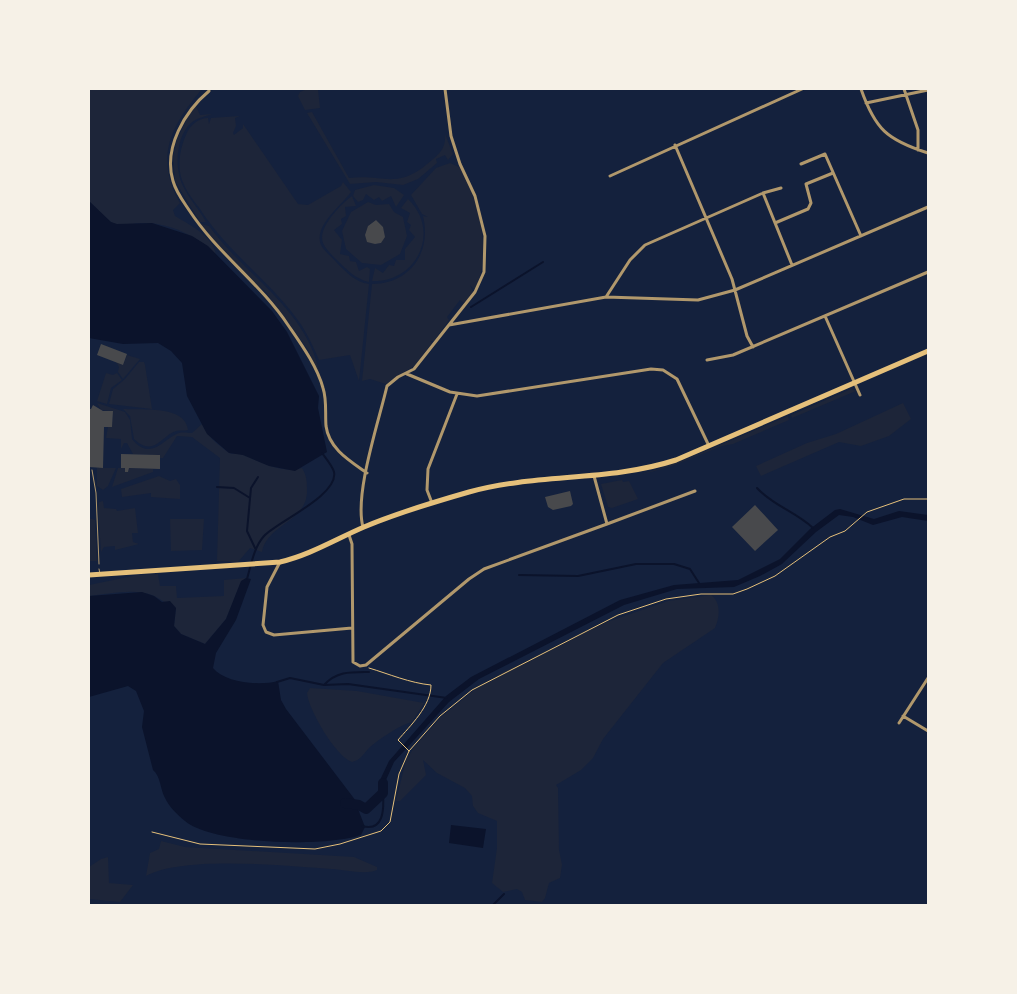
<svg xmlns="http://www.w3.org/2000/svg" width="1017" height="994" font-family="Signika,sans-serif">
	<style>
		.green { fill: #1d2539; fill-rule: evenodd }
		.water { fill: #0b132b }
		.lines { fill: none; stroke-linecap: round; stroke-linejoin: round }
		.stream { stroke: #0b132b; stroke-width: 2 }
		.river { stroke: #0b132b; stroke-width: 10 }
		.building { fill: #48494c }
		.path { stroke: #e5c07b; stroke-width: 1 }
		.service { stroke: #b1986c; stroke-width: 1 }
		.minor { stroke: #b1986c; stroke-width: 3 }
		.primary { stroke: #e5c07b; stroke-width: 5 }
	</style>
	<rect width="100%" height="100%" fill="#14213d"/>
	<path class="green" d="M89 89H202C171 126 154 157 180 203L173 210 175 216C190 225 213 236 216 255 198 236 168 222 142 223 132 223 121 228 111 222 103 217 96 207 89 201Z
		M307 89H318L320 108 305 110 298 96 300 92Z
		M196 106 200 115 212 114C205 117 198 117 191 123 176 136 174 169 183 186 189 199 200 210 206 222H200L175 181 173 157 177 139 191 111Z
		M312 112 349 178C387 174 397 191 432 160 441 152 446 147 445 134L453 154 448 160 445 155 436 159 437 163 418 179 403 185 376 182 350 184 307 113Z
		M240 116 235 118 236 126 233 133 234 135 243 128V124L298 204 308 205 341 186 343 182 351 192C342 205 313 226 321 245 324 251 332 257 337 263 346 272 355 282 369 284L359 381 350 355 319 360C314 349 309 337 302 326 273 283 228 253 200 209 193 200 186 191 182 180 177 166 180 148 186 135 189 126 198 118 208 118L209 124 211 118Z
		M450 163 459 167 463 172C480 208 492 252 475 290L470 285 473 292 464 303 460 300 447 317 449 320 434 341H430L432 343 414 366 386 384 370 379 362 381 372 284C410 284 432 252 423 216L428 217 422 214 411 195 436 168Z
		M374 185 394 188 404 195 396 207 391 196 382 201 379 197 374 200 366 194 363 200 358 202 353 196 355 190Z
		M352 196 356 206 345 207 346 216 341 219 342 224 334 230 342 240 340 254 349 256 350 261 356 262 359 271 367 267 370 269 369 282C356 279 348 271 338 261 333 256 326 250 323 243 317 228 341 204 352 196Z
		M408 199C442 232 416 283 372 281L375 268 383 273 389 265 394 266 396 260H405V249L415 237 409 230 411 225 407 222 410 213 401 208Z
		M368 202 376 205 389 204 394 212 403 217 407 236 400 254 381 265 362 263 346 249 342 231 351 212ZM376 220 384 231 381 243 375 244 365 235 369 225Z
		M201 224 209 226C245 276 310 311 320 377L308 350 265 291 255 284 222 250Z
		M127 355 140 359 123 379 118 372 119 367 116 362 123 365Z
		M139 362H144L145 365 152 409 109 404 113 389 125 379Z
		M106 373 113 375 117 373 122 380 111 388 107 404 97 401Z
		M851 389 856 391 792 418 791 415Z
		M97 403 125 412 130 420 132 439C151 463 165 437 179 433 183 432 188 433 192 433L202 424C207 436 218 445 228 452 232 455 239 453 243 455 261 462 282 474 302 468 307 476 307 482 307 491 307 522 267 524 262 552L250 548 238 562 217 561 220 458 192 437 177 436 163 458H160V455L133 454 127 443H124L121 449V439L106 438 108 427H112L113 411 101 410Z
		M903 403 911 419 889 436 861 446 839 442 761 476 756 466 807 443 836 434Z
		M123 409C141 410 186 405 188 430 185 431 180 430 176 431 162 435 154 458 134 439L130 416Z
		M788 416 789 420 733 444 722 446 672 466 640 475 689 458Z
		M97 468H116L108 486 103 490 97 486Z
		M118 468H125V472H128L129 468 153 469V472L112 487Z
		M159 476 170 481 176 479 180 485V499L151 497V493L122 497 121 489Z
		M622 480 623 482 629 481 638 499 612 508 608 507 601 484Z
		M103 501 104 508 116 509 117 511 135 508 138 533H132L133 542 139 544 115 550V546L104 547 101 552 98 509 99 502Z
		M89 518 95 520 97 561H89Z
		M170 519H204L202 550 171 551Z
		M158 574 160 586H176L177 598 224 596V580L246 578 241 582 226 619 205 644 181 634 174 626 176 608C167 604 159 598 152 595 134 588 107 594 89 596V585L138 575Z
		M711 595C721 602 720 617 715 628L663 663 603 739 593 758 581 770 556 785 558 788 559 850 562 865 560 878 549 883 545 898 542 902 525 900 522 892 517 889 503 892 492 883 497 848V821L478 813 473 806 472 796 465 788 437 773 423 760 426 775 400 801H396L406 760 415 746 441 717 474 690 502 673 604 623 668 601Z
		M310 688 357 691 424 703 412 722C398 726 381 738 370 747 364 753 361 760 352 762 336 757 308 709 307 693Z
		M161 841 185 847 354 857 377 867V870C366 875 345 870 332 869 286 866 184 855 146 876L150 853 159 849Z
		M108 857 109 883 133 885 120 902 89 899V867L101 859Z"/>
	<path class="water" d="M89 201 111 222 117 224 152 223 192 236 208 246 272 311 287 332 319 396 318 408 327 452 295 471 269 466 243 455 229 453 207 434 187 396 182 363 171 351 158 343 123 344 89 338Z
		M840 509 874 519 899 511 928 515V521L902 517 873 525 853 517 839 515 816 532 782 564 760 576 734 587 677 589 624 605 479 679 449 702 394 762 386 780 385 793 381 798 379 792 381 778 389 761 446 696 471 677 620 600 674 585 738 580 780 559 810 529 835 510Z
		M246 578 251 579 236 620 216 653 213 668C225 683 260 686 278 681L281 700 286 709 359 805 358 809 365 827 361 835C327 847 214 845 185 821 178 815 169 807 165 798 160 789 161 777 153 770L142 727 144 711 136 691 128 686 89 697V596L142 592 154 596 162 602 170 601 176 608 174 626 181 634 205 644 226 619 241 581Z
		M451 825 486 829 483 848 449 843Z"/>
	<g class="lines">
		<path class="stream" d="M471 307 543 262
			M217 487 234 488 250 498
			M757 488C772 505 796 512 813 528
			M255 548 247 531 251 488 258 477
			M519 575 578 576 636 564H674L690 569 699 583
			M247 579C251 565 254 547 264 536 277 522 339 495 334 472 333 467 325 457 322 453
			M277 682 290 678 324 685 348 684 447 698
			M324 685C337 671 351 672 369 672
			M362 826C384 832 384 809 383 794
			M493 905 504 894"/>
		<path class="river" d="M345 803 359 805 366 809 383 793V783"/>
	</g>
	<path class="building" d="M376 220 383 227 385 237 381 243 375 244 367 242 365 235 368 226Z
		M101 344 127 354 123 365 97 355Z
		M93 405 103 411H113L112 427H104L103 468 89 467V409H91Z
		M121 454 160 455V469L129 468 128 472H125V468H121Z
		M570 491 573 504 571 506 553 510 548 507 545 497Z
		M755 505 778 530 755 551 732 527Z"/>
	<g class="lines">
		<path class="path" d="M369 668C389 674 410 683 431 685 431 706 410 726 398 740L409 751
			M152 832 200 844 315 849 340 844 381 831 390 822 399 774 409 751 440 716 472 690 618 615 666 599 701 594H733L747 589 775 576 830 537 845 531 867 512 904 499H928"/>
		<path class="service" d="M92 470 96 493 99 564
			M99 569 100 574"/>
		<path class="minor" d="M861 89C875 129 887 140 928 153
			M904 89 918 130V150
			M209 91C185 111 163 148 173 181 176 192 183 201 189 210 217 253 260 283 288 325 301 344 317 366 323 388 327 400 325 413 326 426 329 449 350 461 367 473
			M866 103 928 90
			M675 145 732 279 747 336 753 347
			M801 164 825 154 861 236
			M610 176 802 89
			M763 193 792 265
			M775 223 808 209 811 203 806 184 833 173
			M606 297 630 260 645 245 763 193 781 188
			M825 316 860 395
			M449 325 606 297 698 300 735 290 928 207
			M707 360 733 355 928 272
			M407 374 450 392 477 396 651 369 663 370 677 379 709 446
			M432 503 427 490 428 469 457 394
			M607 524 695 491
			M363 527C354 494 379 421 387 386L398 377 414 369 475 292 484 272 485 236 475 196 460 164 451 136 445 89
			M349 535 352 544 353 662 360 666 366 665 469 579 484 569 607 524 594 476
			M280 562 267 587 263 625 266 632 274 635 352 628
			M903 716 928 731
			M899 723 928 678"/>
		<path class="primary" d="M89 575 280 562C310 555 336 539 364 527 397 513 434 502 469 492 537 473 608 482 676 460L928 351"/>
	</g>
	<rect width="1017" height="994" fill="none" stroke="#f6f1e7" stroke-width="180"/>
</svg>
